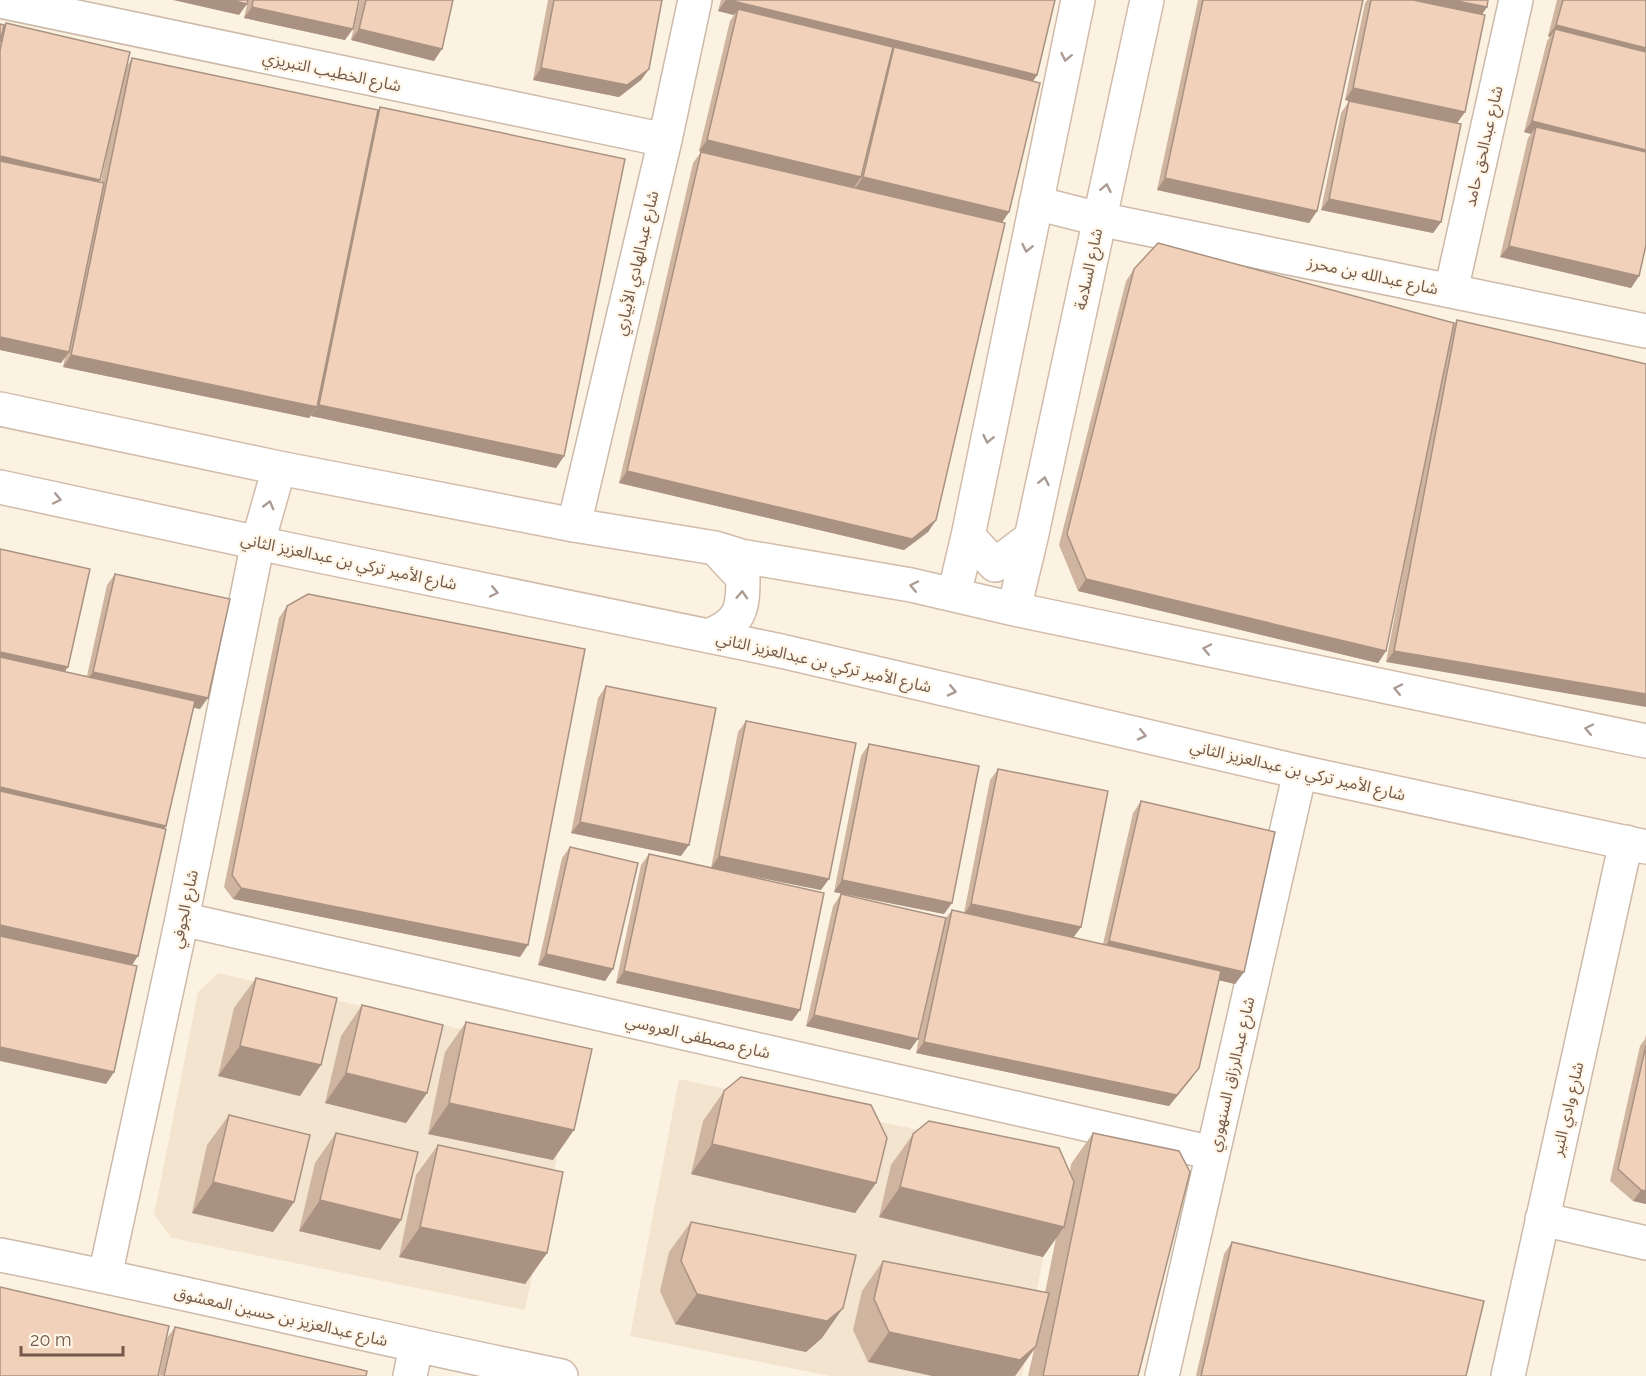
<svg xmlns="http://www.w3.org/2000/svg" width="1646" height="1376" font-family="Raleway,'Noto Sans Arabic',sans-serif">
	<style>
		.residential { fill: #f3e4d0 }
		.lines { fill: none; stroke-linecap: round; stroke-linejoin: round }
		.street-casing { stroke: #cdbaa9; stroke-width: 36 }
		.secondary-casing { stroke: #d2bca9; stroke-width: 36 }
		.street { stroke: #fff; stroke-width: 33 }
		.secondary { stroke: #fff; stroke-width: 33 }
		.wall { fill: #cfb4a0; fill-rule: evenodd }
		.shaded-wall { fill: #a99282 }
		.building { fill: #f1d1ba; stroke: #a99282; stroke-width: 1.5 }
		.oneway { stroke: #ab9b92 }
		.labels { text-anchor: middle; stroke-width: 4.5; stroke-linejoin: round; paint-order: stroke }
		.street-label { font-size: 16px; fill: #735949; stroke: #fff6e8 }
	</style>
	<rect width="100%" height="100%" fill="#fcf2e2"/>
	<path class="residential" d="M218 973 578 1056 525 1310 172 1238 154 1215 198 992Z
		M679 1079 1060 1160 1022 1376H830L630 1336Z"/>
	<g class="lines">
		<defs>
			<path id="street" d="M0 1 665 140
				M1099 219 1646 331
				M1451 291 1516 0
				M574 525 665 140 695 0
				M182 919 1213 1153
				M1542 1219 1646 1243
				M0 1255C188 1292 374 1338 561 1376
				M105 1276 182 919 258 542
				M410 1376 416 1347
				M1162 1376 1300 772
				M1508 1376 1626 842"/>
			<path id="secondary" d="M1036 203 1099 219
				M0 409 279 468 574 525 715 548 741 556 911 585 1014 609 1646 741
				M0 487 291 550 781 651 1300 772 1646 847
				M968 536 995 565 1031 538
				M258 542 279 468
				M954 595 968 536 1078 0
				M1014 609 1031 538 1147 0
				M708 636C740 623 743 611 743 578L715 548"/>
		</defs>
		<use href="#street" class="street-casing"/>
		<use href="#secondary" class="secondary-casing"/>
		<use href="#street" class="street"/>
		<use href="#secondary" class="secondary"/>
	</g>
	<path class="wall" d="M248 0H359L345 40 244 18Z
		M360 0H453L434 61 351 40Z
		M548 0H662L649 69 641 80 619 97 533 80Z
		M721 0H1055L1037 75 1033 81 1009 212 1002 222 936 520 928 532 904 550 619 483 693 163 701 152 699 151 730 21 734 15 718 11Z
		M1198 0H1363L1317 211 1309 223 1157 190Z
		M1367 0H1488L1487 7 1482 14 1465 112 1457 123 1345 100 1365 3Z
		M1557 0H1646L1639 276 1631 288 1500 257 1528 138 1531 134 1524 132 1547 41 1550 37 1548 36Z
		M6 23 127 66 132 58 378 110 380 107 564 456 556 468 311 416V415L309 418 63 367 65 357 61 363 0 350V24L3 27ZM109 142 101 182H99Z
		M1349 101 1441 222 1433 233 1321 210 1341 113Z
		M1134 269 1453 325 1457 320 1646 364 1386 662 1409 541 1386 651 1378 663 1078 591 1059 545 1126 281Z
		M115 574 200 709 194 708 166 826 165 828 132 965 114 1072 106 1084 65 672 87 676 107 585Z
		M287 606 520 957 233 899 224 887 279 618Z
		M606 686 681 856 571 833 598 698Z
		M746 721 821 890 727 871 792 1021 616 983 641 865 649 854 711 868 738 732Z
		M869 744 944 914 834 892 861 756Z
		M998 769 1081 927 1073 938 1103 944 1133 813 1141 801 1244 972 1235 984 1219 980 1191 1079 1169 1106 916 1053 930 985 910 1050 806 1026 833 906 841 894 945 919 952 910 964 913 990 780Z
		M570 847 613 969 605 981 538 965 562 858Z
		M256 978 300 1096 218 1076 234 1008Z
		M362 1005 427 1093 406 1123 325 1103 341 1036Z
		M466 1022 553 1160 428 1134 445 1052Z
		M1646 1034V1204L1633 1201 1610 1181 1640 1046 1645 1039Z
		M724 1091 876 1183 855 1213 691 1174 703 1121Z
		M229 1115 294 1202 273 1232 192 1213 207 1145Z
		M336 1133 401 1220 380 1250 299 1231 315 1163Z
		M1093 1133 1138 1376H1028L1034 1350 1015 1376 868 1362 853 1330 862 1291 883 1261 1045 1293 1056 1238 1043 1257 879 1217 891 1165 913 1134 1070 1172 1071 1164Z
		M438 1145 547 1253 525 1284 399 1257 416 1175Z
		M691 1222 822 1338 806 1352 675 1324 660 1291 669 1252Z
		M1232 1242 1466 1376H1196L1224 1254Z
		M175 1327 366 1376H159L167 1338Z"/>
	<path class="shaded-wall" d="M173 0H231L247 4 239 15Z
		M726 0H729L1037 75 1029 87 894 47 890 53 738 9 734 15 718 11Z
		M1388 0H1452L1487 7 1479 19Z
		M252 7 353 29 345 40 244 18Z
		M1556 25 1646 48V62L1555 29 1550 37 1548 36Z
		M359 29 442 49 434 61 351 40Z
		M541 68 649 69 641 80 619 97 533 80Z
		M1353 88 1465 112 1457 123 1345 100Z
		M1532 121 1646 150V164L1536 127 1531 134 1524 132Z
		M707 140 861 177 853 189 699 151Z
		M0 156 100 180 92 191 0 169Z
		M863 177 1009 212 1001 224 855 189Z
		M1165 178 1317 211 1309 223 1157 190Z
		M1329 199 1441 222 1433 233 1321 210Z
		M1509 246 1639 276 1631 288 1500 257Z
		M0 337 69 352 61 363 0 350Z
		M71 355 317 407 309 418 63 367Z
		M319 405 564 456 556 468 311 416Z
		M627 471 936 520 928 532 904 550 619 483Z
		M1086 579 1386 651 1378 663 1078 591Z
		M1394 651 1646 694V707L1386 662Z
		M0 652 68 667 60 679 0 665Z
		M93 672 208 698 200 709 85 683Z
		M0 787 166 826 158 838 0 801Z
		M580 822 689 845 681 856 571 833Z
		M719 856 829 879 821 890 711 868Z
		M842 880 952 903 944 914 834 892Z
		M241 888 528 945 520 957 233 899Z
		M971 904 1081 927 1073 938 963 916Z
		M0 925 138 956 130 968 0 938Z
		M1109 941 1244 972 1235 984 1101 953Z
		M546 954 613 969 605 981 538 965Z
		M624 971 800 1010 792 1021 616 983Z
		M814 1015 918 1039 910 1050 806 1026Z
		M924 1042 1199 1068 1191 1079 1169 1106 916 1053Z
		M240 1046 321 1065 300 1096 218 1076Z
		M0 1047 114 1072 106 1084 0 1061Z
		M346 1073 427 1093 406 1123 325 1103Z
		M449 1103 574 1130 553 1160 428 1134Z
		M712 1144 876 1183 855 1213 691 1174Z
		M213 1182 294 1202 273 1232 192 1213Z
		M900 1187 1064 1227 1043 1257 879 1217Z
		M1641 1190 1646 1191V1204L1633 1201Z
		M320 1200 401 1220 380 1250 299 1231Z
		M420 1227 547 1253 525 1284 399 1257Z
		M697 1294 843 1308 822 1338 806 1352 675 1324Z
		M889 1332 1036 1346 1015 1376H932L868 1362Z"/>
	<path class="building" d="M231 0H248L247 4Z
		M253 0H359L353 29 252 7Z
		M366 0H453L442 49 359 29Z
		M554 0H662L649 69 627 85 541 68Z
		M729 0H1055L1037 75Z
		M1203 0H1363L1317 211 1165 178Z
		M1371 0H1413L1485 15 1465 112 1353 88Z
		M1452 0H1488L1487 7Z
		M1563 0H1646V48L1556 25Z
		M738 9 893 47 861 177 707 140Z
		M6 23 130 52 100 180 0 156V50Z
		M0 24 4 25 0 42Z
		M1555 29 1646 52V150L1532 121Z
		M894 47 1040 83 1009 212 863 177Z
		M132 58 378 110 317 407 71 355Z
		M1349 101 1461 124 1441 222 1329 199Z
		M380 107 625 159 564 456 319 405Z
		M1536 127 1646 152V245L1639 276 1509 246Z
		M701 152 1005 223 936 520 912 539 627 471Z
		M0 161 104 183 69 352 0 337Z
		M1158 243 1454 323 1386 651 1086 579 1067 534 1134 269Z
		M1457 320 1646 364V694L1394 651Z
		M0 549 90 569 68 667 0 652Z
		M115 574 230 599 208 698 93 672Z
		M308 594 585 649 528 945 241 888 232 875 287 606Z
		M0 657 195 701 166 826 0 787Z
		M606 686 716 708 689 845 580 822Z
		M746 721 856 743 829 879 719 856Z
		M869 744 979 766 952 903 842 880Z
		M998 769 1108 791 1081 927 971 904Z
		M0 791 166 829 138 956 0 925Z
		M1141 801 1275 832 1244 972 1109 941Z
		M570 847 638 863 613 969 546 954Z
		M649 854 824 893 800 1010 624 971Z
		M841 894 946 918 918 1039 814 1015Z
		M952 910 1221 971 1199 1068 1177 1095 924 1042Z
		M0 936 137 966 114 1072 0 1047Z
		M256 978 337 998 321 1065 240 1046Z
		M362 1005 443 1025 427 1093 346 1073Z
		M466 1022 592 1049 574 1130 449 1103Z
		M1646 1045V1191L1641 1190 1618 1169Z
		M741 1077 871 1105 887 1138 876 1183 712 1144 724 1091Z
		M229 1115 310 1135 294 1202 213 1182Z
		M929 1121 1059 1148 1074 1182 1064 1227 900 1187 913 1134Z
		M336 1133 418 1152 401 1220 320 1200Z
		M1093 1133 1179 1151 1190 1172 1138 1376H1043Z
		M438 1145 563 1172 547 1253 420 1227Z
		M691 1222 856 1255 843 1308 827 1321 697 1294 681 1261Z
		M1232 1242 1484 1301 1466 1376H1201Z
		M883 1261 1049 1293 1036 1346 1020 1360 889 1332 874 1299Z
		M0 1287 169 1326 158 1376H0Z
		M175 1327 367 1371 366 1376H164Z"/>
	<defs><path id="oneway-chevron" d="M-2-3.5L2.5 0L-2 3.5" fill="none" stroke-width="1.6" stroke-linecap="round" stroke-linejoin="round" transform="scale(1.5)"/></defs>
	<g class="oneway">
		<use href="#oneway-chevron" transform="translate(1066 57) rotate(102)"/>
		<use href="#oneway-chevron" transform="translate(1106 188) rotate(-78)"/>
		<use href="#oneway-chevron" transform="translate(1027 248) rotate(102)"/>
		<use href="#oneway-chevron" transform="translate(988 439) rotate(102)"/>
		<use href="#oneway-chevron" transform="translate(1044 481) rotate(-78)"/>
		<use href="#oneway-chevron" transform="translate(57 499) rotate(12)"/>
		<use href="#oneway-chevron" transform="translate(269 505) rotate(-75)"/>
		<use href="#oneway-chevron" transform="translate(914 586) rotate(-168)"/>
		<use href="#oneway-chevron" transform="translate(494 592) rotate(12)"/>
		<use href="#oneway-chevron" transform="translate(742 595) rotate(-87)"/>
		<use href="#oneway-chevron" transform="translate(1207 649) rotate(-168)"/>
		<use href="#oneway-chevron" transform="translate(1398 689) rotate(-168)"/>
		<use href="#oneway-chevron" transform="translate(952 691) rotate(13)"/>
		<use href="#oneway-chevron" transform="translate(1589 729) rotate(-168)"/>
		<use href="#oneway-chevron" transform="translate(1142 735) rotate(13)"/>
	</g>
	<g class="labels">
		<g class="street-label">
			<text transform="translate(332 71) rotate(12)" y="6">شارع الخطيب التبريزي</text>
			<text transform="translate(1483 146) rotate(-77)" y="6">شارع عبدالحق حامد</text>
			<text transform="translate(636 263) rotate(-77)" y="6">شارع عبدالهادي الأبياري</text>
			<text transform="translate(1088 269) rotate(-78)" y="6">شارع السلامة</text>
			<text transform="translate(1373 275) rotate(12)" y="6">شارع عبدالله بن محرز</text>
			<text transform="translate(349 561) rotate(12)" y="6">شارع الأمير تركي بن عبدالعزيز الثاني</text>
			<text transform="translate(824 662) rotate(13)" y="6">شارع الأمير تركي بن عبدالعزيز الثاني</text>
			<text transform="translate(1298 770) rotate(13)" y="6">شارع الأمير تركي بن عبدالعزيز الثاني</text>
			<text transform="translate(184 909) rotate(-78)" y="6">شارع الجوفي</text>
			<text transform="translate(698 1036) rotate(13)" y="6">شارع مصطفى العروسي</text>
			<text transform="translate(1231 1074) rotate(-77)" y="6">شارع عبدالرزاق السنهوري</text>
			<text transform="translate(1567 1109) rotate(-77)" y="6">شارع وادي النير</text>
			<text transform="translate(281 1316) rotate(13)" y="6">شارع عبدالعزيز بن حسين المعشوق</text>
		</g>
	</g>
	<path d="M21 1346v9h102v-9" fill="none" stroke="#735949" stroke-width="3"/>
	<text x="30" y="1346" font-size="18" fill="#735949" stroke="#fff6e8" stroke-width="4.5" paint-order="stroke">20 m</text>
</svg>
